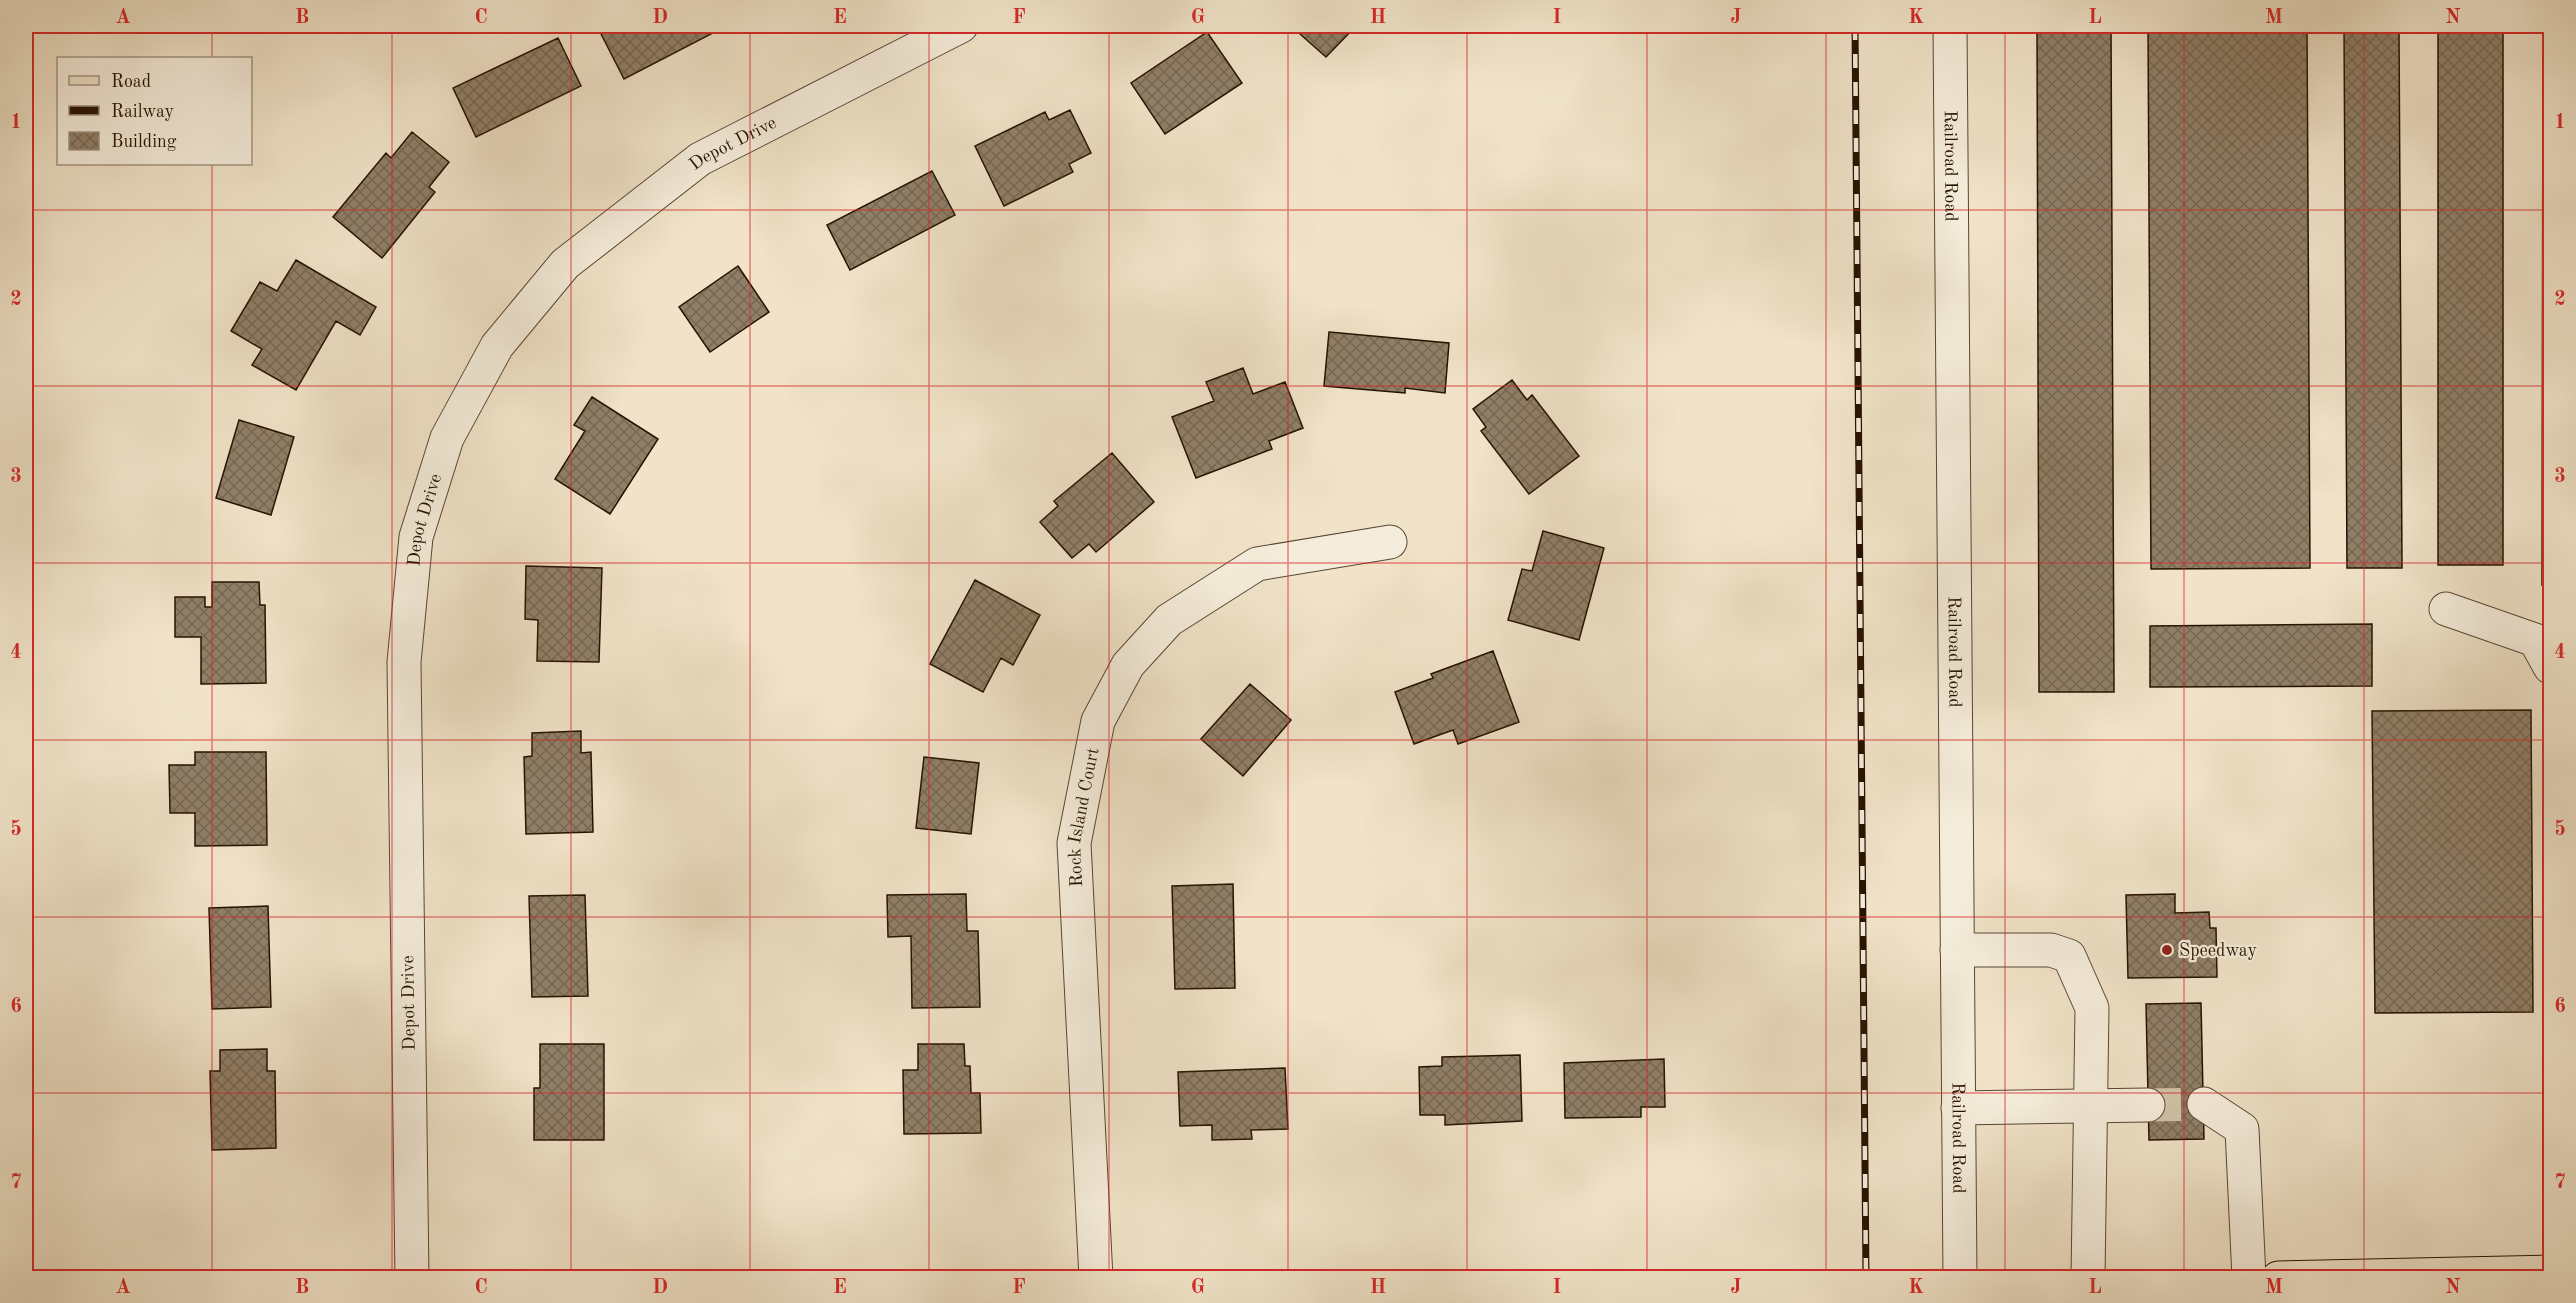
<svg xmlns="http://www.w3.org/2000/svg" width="2576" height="1303" font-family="'Old Standard TT',serif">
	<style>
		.building { fill: url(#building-cross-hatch); stroke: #271200; stroke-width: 1.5 }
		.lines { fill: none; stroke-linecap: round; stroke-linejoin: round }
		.minor-tunnel { stroke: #d2c4aa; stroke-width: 33; stroke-dasharray: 33 16; stroke-linecap: butt }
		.minor-casing { stroke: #594632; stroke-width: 35 }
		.major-casing { stroke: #271200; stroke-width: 35 }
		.minor { stroke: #f5eddb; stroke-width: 33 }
		.major { stroke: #f0e3c8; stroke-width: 33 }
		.rail-casing { stroke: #271200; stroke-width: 7 }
		.rail { stroke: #f5eddb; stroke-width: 4.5; stroke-dasharray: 14; stroke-linecap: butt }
		.grid { fill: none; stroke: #d62828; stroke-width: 1.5; stroke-opacity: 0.55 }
		.poi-dot { fill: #8f2418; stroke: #f5eddb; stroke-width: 2 }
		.labels { text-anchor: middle; stroke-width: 4.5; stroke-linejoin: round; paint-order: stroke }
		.street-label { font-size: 18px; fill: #271200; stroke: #f5eddb }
		.poi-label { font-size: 18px; fill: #271200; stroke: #f5eddb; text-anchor: start }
		.neatline { fill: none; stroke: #d62828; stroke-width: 2 }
		.grid-label { font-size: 20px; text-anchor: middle; font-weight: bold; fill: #d62828 }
	</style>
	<defs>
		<pattern id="building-cross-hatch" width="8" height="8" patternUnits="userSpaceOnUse" patternTransform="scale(1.5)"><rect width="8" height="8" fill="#907f68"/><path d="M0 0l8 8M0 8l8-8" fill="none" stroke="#766753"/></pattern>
	</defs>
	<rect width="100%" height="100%" fill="#f0e3c8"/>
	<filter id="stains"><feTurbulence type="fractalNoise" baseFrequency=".00333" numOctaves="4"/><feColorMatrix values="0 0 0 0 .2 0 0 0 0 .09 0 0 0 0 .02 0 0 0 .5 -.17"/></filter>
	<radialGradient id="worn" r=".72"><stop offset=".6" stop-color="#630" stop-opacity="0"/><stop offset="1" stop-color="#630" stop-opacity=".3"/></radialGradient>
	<path class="building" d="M597 26H710L713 33 624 79Z
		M1291 26H1356L1326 57Z
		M2037 26H2111L2114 692H2039Z
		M2148 26H2307L2310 568 2151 569Z
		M2344 26H2399L2402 568H2347Z
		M2438 26H2503V565H2438Z
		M2543 26H2550V585H2542Z
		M1207 32 1242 83 1165 134 1131 83Z
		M558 38 581 86 476 137 453 88Z
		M1070 110 1091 153 1069 164 1073 172 1004 206 975 146 1045 112 1049 120Z
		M412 132 449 162 429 187 435 192 382 258 333 217 386 153 391 158Z
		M932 171 955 215 850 270 827 225Z
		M296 260 376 307 360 335 336 321 296 390 252 365 262 349 231 331 260 282 277 291Z
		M738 266 769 312 710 352 679 307Z
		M1329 332 1449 343 1445 393 1405 388V393L1324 386Z
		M1243 368 1253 394 1285 382 1303 428 1269 441 1272 449 1196 478 1172 417 1214 401 1206 382Z
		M1512 380 1527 400 1532 395 1579 456 1529 494 1481 431 1486 427 1473 409Z
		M592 397 658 439 610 514 555 479 585 431 574 425Z
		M239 420 294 437 271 515 216 498Z
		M1112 453 1154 502 1096 552 1089 544 1072 558 1040 522 1058 506 1054 501Z
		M1543 531 1604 548 1579 640 1508 620 1522 569 1532 571Z
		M526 566 602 568 599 662 537 661 538 620 525 619Z
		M975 580 1040 615 1013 665 1001 658 983 692 930 664Z
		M212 582H259L260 605H265L266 683 201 684V637H175V597H205V607H212Z
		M2372 624V686L2150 687V626Z
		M1493 651 1519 722 1458 744 1453 730 1414 744 1395 692 1433 678 1431 674Z
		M1250 684 1291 720 1243 776 1201 739Z
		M2531 710 2533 1012 2375 1013 2372 711Z
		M581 731V753L591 752 593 832 526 834 524 757 532 756V733Z
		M195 752H266L267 845 195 846V813H170L169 765H195Z
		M924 757 979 763 971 834 916 828Z
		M1233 884 1235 988 1175 989 1172 886Z
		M966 894 967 931H978L980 1007 912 1008 911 936 888 937 887 895Z
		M2175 894V913L2209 912 2210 928H2216L2217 977 2128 978 2126 895Z
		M585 895 588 996 532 997 529 896Z
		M268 906 271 1007 212 1009 209 908Z
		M2201 1003 2204 1139 2149 1140 2146 1004Z
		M540 1044H604V1140H534V1088H540Z
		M918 1044H964L965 1066H970L971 1093H980L981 1133 904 1134 903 1070H918Z
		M267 1049V1071H275L276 1148 212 1150 210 1071H220V1050Z
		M1520 1055 1522 1121 1445 1125V1115H1420L1419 1067 1442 1066V1057Z
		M1664 1059 1665 1107H1641V1117L1565 1118 1564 1063Z
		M1285 1068 1288 1129 1251 1130 1252 1139 1212 1140V1125L1180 1126 1178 1072Z"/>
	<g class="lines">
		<path class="minor-tunnel" d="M2148 1105 2204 1104"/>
		<defs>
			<g id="minor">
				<path id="s1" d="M1950 26 1960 1278"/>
				<path d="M2446 609 2535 640 2550 667"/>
				<path d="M1957 950H2051L2069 956 2092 1008 2088 1278"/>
				<path d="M2204 1104 2242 1129 2249 1278"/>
				<path d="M1958 1108 2148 1105"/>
				<path id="s2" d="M412 1278 404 662 416 537 447 438 497 346 565 264 700 159 961 26"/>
				<path id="s3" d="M1096 1278 1074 843 1098 721 1128 665 1169 620 1257 564 1390 542"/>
			</g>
			<path id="major" d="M2278 1278 2550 1272"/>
		</defs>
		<use href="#minor" class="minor-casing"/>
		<use href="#major" class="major-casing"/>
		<use href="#minor" class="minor"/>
		<use href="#major" class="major"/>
		<defs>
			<path id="rail" d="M1855 26 1866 1278"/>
		</defs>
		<use href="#rail" class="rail-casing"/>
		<use href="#rail" class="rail"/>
	</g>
	<path class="grid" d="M212 26V58M392 26V1278M571 26V1278M750 26V1278M929 26V1278M1109 26V1278M1288 26V1278M1467 26V1278M1647 26V1278M1826 26V1278M2005 26V1278M2184 26V1278M2364 26V1278M212 164V1278M26 210H2550M26 386H2550M26 563H2550M26 740H2550M26 917H2550M26 1093H2550"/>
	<circle class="poi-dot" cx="2167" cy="950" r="6"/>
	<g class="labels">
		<g class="street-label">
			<text dy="6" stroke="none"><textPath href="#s2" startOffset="1264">Depot Drive</textPath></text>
			<text dy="6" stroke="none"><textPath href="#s1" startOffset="140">Railroad Road</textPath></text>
			<text dy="6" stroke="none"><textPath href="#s2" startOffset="760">Depot Drive</textPath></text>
			<text dy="6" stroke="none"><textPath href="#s1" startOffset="626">Railroad Road</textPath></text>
			<text dy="6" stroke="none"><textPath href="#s3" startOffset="462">Rock Island Court</textPath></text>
			<text transform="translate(408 1003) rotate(-91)" y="6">Depot Drive</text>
			<text dy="6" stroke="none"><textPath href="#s1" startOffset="1112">Railroad Road</textPath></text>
		</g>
		<g class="poi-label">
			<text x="2179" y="956">Speedway</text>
		</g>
	</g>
	<rect width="2576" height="1303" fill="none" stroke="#f0e3c8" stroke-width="66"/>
	<rect x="57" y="57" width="195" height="108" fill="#f5eddb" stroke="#a39583" stroke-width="1.5"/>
	<rect x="69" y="76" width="30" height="9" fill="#f0e3c8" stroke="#a39583" stroke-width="1.5"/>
	<text x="111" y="87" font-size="18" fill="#271200">Road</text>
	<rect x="69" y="106" width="30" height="9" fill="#271200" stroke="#a39583" stroke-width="1.5"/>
	<text x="111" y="117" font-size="18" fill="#271200">Railway</text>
	<rect x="69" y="132" width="30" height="18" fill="url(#building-cross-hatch)" stroke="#a39583" stroke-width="1.5"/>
	<text x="111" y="147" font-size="18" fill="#271200">Building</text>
	<rect x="33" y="33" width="2510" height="1237" class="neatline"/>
	<g class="grid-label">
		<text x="123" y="23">A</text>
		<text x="302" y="23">B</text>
		<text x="481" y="23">C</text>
		<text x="660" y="23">D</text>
		<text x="840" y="23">E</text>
		<text x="1019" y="23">F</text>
		<text x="1198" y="23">G</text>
		<text x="1378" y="23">H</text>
		<text x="1557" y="23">I</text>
		<text x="1736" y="23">J</text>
		<text x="1916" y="23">K</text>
		<text x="2095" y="23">L</text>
		<text x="2274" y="23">M</text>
		<text x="2453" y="23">N</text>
		<text x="16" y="128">1</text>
		<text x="2560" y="128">1</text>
		<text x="16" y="305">2</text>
		<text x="2560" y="305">2</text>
		<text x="16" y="482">3</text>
		<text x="2560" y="482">3</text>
		<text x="16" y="658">4</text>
		<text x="2560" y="658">4</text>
		<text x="16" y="835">5</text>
		<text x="2560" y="835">5</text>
		<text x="16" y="1012">6</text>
		<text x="2560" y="1012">6</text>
		<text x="16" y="1188">7</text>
		<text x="2560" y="1188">7</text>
		<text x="123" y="1293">A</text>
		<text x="302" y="1293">B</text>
		<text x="481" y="1293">C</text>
		<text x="660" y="1293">D</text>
		<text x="840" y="1293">E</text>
		<text x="1019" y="1293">F</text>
		<text x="1198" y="1293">G</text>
		<text x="1378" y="1293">H</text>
		<text x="1557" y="1293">I</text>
		<text x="1736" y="1293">J</text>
		<text x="1916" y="1293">K</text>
		<text x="2095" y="1293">L</text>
		<text x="2274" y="1293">M</text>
		<text x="2453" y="1293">N</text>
	</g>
	<rect width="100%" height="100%" filter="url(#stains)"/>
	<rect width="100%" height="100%" fill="url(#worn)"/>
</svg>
